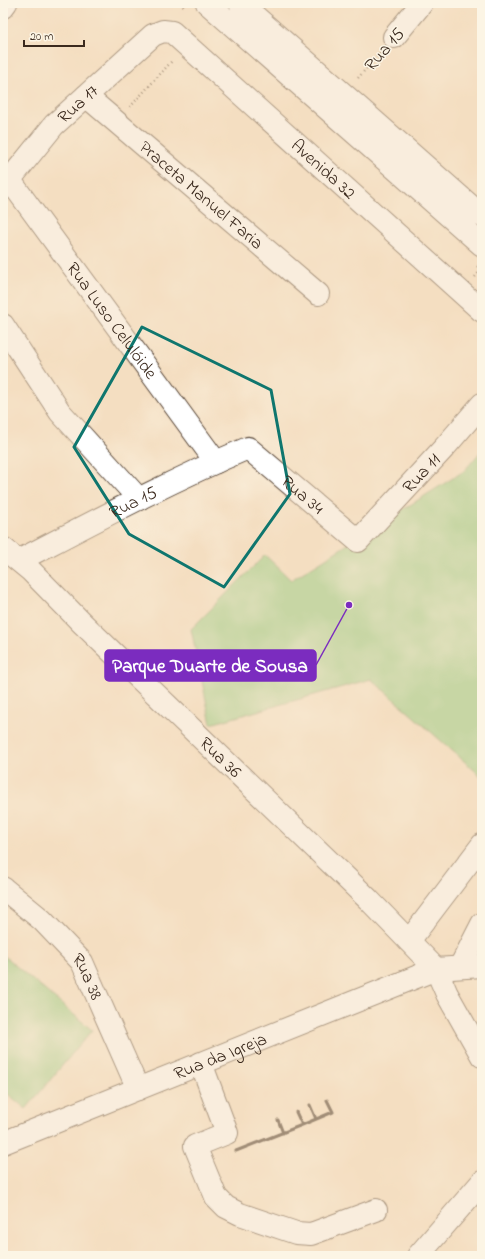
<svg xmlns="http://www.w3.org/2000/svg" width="485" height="1259" font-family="'Indie Flower',sans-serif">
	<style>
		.green { fill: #90cc81; stroke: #667b50 }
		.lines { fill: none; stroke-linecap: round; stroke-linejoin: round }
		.minor-casing { stroke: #574536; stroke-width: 24 }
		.major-casing { stroke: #574536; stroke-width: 24 }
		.path { stroke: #574536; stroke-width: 2.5; stroke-dasharray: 1 3; stroke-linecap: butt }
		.minor { stroke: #fff; stroke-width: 22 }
		.major { stroke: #fff; stroke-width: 22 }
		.rail { stroke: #3b2a1e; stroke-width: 3 }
		.marked { fill: none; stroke: #0f766e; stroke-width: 3; stroke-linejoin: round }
		.labels { text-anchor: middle; stroke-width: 3; stroke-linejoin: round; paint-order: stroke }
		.street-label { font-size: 18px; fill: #3b2a1e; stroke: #fcf5e5 }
		.leader { fill: none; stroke: #7b2cbf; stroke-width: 1.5 }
		.callout-dot { fill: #7b2cbf; stroke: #fcf5e5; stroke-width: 1.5 }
		.callout { fill: #7b2cbf; stroke: #7b2cbf; stroke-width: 1.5 }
		.callout-label { font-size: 19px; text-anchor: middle; font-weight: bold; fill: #fff }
	</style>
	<rect width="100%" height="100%" fill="#fcf5e5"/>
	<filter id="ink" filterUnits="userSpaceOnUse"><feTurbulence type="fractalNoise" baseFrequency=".025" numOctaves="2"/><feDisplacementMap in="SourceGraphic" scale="8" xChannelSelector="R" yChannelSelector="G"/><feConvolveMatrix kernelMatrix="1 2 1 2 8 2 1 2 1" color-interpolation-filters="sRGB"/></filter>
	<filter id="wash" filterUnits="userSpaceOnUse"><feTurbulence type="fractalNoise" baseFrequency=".012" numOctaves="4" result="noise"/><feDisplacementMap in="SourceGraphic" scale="16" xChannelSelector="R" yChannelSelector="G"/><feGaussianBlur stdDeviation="0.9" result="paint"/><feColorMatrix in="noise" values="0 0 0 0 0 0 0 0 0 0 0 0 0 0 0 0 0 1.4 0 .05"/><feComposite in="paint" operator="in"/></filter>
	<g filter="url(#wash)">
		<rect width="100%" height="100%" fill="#f4dec1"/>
		<path class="green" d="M482 450V777L371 679 211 724 191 629 265 555 291 580 464 471Z
			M3 955 92 1030 26 1109 3 1090Z"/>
	</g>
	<g filter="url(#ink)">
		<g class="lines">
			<defs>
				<g id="minor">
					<path d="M394 37 422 3"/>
					<path id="s1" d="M86 96 318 294"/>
					<path id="s2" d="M9 179 216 462"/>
					<path id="s3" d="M3 188 54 125 153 35 163 31 172 32 482 311"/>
					<path d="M3 325 60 412 139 499"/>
					<path id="s4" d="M3 548 31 571 81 622 368 899 436 969 447 994 482 1056"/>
					<path id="s5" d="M20 560C95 521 170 481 248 448L358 541 444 448 482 404"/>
					<path id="s6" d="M3 888 42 920 82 962 138 1089"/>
					<path d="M409 941 482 845"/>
					<path d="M460 967 482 924"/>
					<path d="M201 1063 227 1133 195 1146 216 1197 226 1207 240 1214 296 1233 311 1234 376 1210"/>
					<path id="s7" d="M3 1143 436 969 482 966"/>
					<path d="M418 1256 482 1182"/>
				</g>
				<path id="major" d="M207 3 482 245
					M240 3 482 216
					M3 7 6 3"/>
			</defs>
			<use href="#minor" class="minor-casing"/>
			<use href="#major" class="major-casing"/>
			<path class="path" d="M180 3 186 8
				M358 78 381 52
				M130 107 172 61
				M477 266 482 270
				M475 277 481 270"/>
			<use href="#minor" class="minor"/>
			<use href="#major" class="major"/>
			<path class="rail" d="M310 1105 316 1119
				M278 1120 283 1133
				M302 1125 333 1112 327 1100
				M236 1151 302 1125 296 1112"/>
		</g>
	</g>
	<path d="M0 0H485V1259H0ZM142 327 271 390 290 494 224 587 129 534 74 447Z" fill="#f4dec1" fill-opacity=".55" fill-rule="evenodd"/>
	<path class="marked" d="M142 327 271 390 290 494 224 587 129 534 74 447Z"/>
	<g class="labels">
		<g class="street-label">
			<text transform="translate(384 49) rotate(-49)" y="6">Rua 15</text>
			<text dy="6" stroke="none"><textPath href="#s3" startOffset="113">Rua 17</textPath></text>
			<text dy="6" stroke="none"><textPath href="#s3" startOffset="439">Avenida 32</textPath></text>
			<text dy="6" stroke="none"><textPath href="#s1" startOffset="152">Praceta Manuel Faria</textPath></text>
			<text dy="6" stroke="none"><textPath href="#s2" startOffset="175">Rua Luso Celulóide</textPath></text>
			<text dy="6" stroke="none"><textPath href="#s5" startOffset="491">Rua 11</textPath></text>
			<text dy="6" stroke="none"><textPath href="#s5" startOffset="326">Rua 34</textPath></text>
			<text dy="6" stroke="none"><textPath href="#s5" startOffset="127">Rua 15</textPath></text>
			<text dy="6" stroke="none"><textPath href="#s4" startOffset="302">Rua 36</textPath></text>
			<text dy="6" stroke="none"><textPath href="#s6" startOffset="124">Rua 38</textPath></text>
			<text dy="6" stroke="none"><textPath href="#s7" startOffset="234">Rua da Igreja</textPath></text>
		</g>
	</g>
	<path class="leader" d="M349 605L316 665"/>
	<circle class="callout-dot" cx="349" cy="605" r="4"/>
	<rect class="callout" x="105" y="650" width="211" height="31" rx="4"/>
	<g class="callout-label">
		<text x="210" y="672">Parque Duarte de Sousa</text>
	</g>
	<rect width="485" height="1259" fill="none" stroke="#fcf5e5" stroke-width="16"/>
	<path d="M24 40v6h60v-6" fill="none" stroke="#3b2a1e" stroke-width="2"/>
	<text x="30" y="40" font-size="12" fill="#3b2a1e" stroke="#fcf5e5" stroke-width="3" paint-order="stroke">20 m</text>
</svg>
